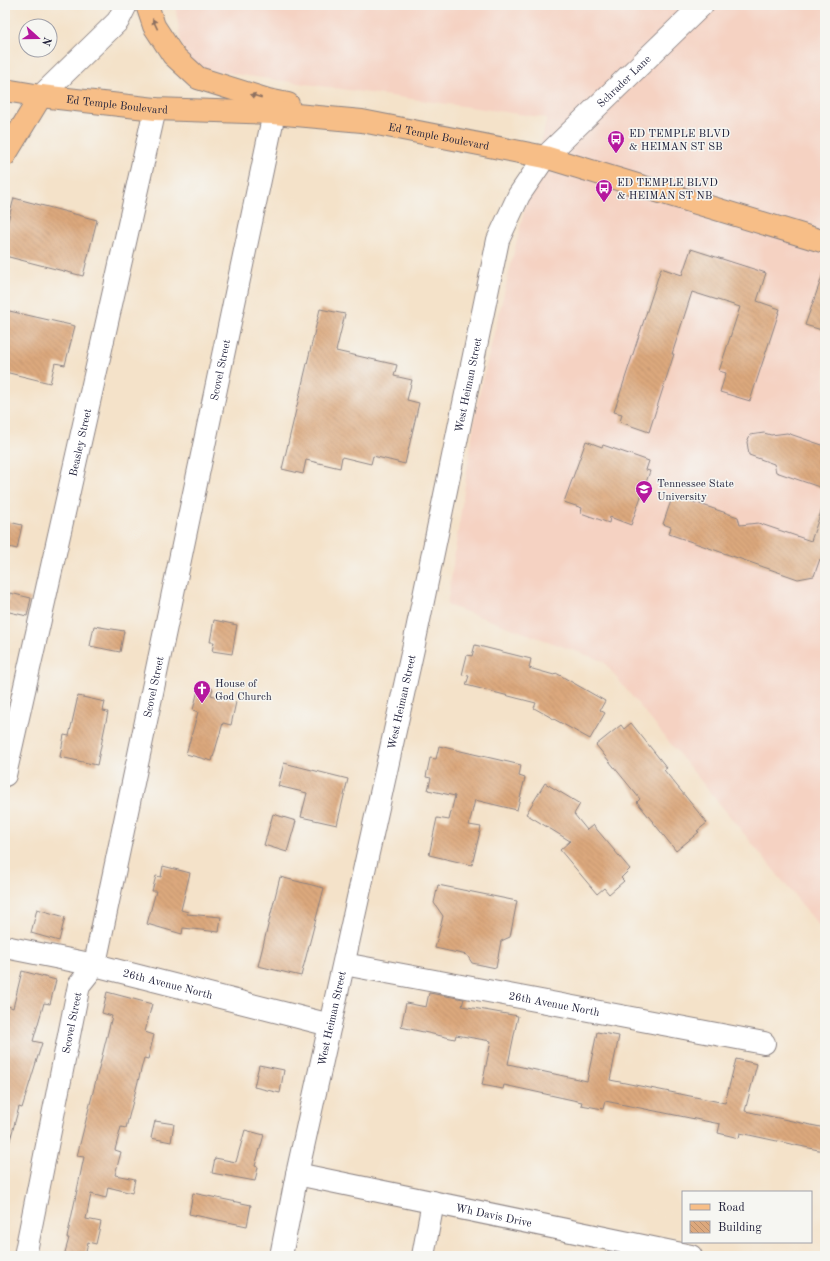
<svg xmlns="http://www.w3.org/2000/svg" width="830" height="1261" font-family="'Old Standard TT',serif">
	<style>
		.built { fill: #f5d2c2 }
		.building { fill: url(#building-back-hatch) }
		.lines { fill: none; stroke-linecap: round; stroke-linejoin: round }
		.minor-casing { stroke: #8b8282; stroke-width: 24 }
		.major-casing { stroke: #8b8282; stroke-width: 24 }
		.minor { stroke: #fff; stroke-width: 22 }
		.major { stroke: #f7be87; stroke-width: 22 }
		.oneway { fill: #8c7061 }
		.labels { text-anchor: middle; stroke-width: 3; stroke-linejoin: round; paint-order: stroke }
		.street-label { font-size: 11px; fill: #22223b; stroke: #f6f6f2 }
		.poi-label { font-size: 11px; fill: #22223b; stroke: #f6f6f2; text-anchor: start }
	</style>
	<defs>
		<pattern id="building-back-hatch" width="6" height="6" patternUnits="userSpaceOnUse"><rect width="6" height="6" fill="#dca87d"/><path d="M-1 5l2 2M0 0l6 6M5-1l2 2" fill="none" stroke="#bc906d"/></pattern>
	</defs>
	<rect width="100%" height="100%" fill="#f6f6f2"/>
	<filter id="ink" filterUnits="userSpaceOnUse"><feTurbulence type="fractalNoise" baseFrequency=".025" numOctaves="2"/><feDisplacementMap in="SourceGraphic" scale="8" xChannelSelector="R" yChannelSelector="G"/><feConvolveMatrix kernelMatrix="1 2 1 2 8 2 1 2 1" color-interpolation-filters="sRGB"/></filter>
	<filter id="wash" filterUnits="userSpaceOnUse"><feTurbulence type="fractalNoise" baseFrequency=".012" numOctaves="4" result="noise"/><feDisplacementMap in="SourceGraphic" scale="16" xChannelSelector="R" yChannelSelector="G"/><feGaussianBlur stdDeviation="0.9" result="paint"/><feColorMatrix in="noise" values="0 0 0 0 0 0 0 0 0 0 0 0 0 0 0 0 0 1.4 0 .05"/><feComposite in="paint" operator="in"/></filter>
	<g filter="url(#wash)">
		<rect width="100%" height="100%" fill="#f4e2c9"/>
		<path class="built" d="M175 5H825V933L603 661 447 605 477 403 547 118 185 67Z"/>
		<g id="blocks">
			<path class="building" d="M14 198 97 220 83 276 5 256V232Z
				M691 249 766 273 757 301 780 309 750 401 720 392 726 373 719 371 740 307 692 292 672 354H674L649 432 620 422 622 414 614 412 661 268 682 275Z
				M823 274H825V331L805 325Z
				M320 309 345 314 336 351 397 365 394 376 412 380 407 400 419 403 405 464 373 456 371 464 342 457 340 468 306 460 303 474 282 469Z
				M5 310 75 326 65 365 55 363 50 383 5 372Z
				M764 433 771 435 787 433 825 446V489L776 472 774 464 749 455 747 442 750 435Z
				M586 441 602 447 603 445 649 461 646 470 650 471 631 525 610 517 609 523 581 513 582 508 564 502Z
				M673 495 738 517 740 525 758 523 811 541 823 506H825V561L820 559 814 576 798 579 669 534 671 527 663 524Z
				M5 521 22 525 17 549 5 546Z
				M10 593 31 598 27 616 5 611Z
				M214 620 237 625 232 654 212 651 214 642H210Z
				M94 626 124 631 120 652 90 646Z
				M475 645 531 659 529 668 554 675 556 673 605 701 600 710 605 713 590 739 534 708 536 703 466 685 469 676 462 675 467 655 472 656Z
				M199 686 213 689 211 695 236 702 231 725 223 723 212 761 186 754 198 712 193 710Z
				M78 696 105 702 103 711 108 712 97 765 60 757 64 735 69 736Z
				M631 723 667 768 664 770 707 823 697 831 699 832 676 851 637 802 640 799 596 745 621 725 624 729Z
				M439 746 521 765 519 776 525 778 517 810 475 800 469 825 481 827 472 865 429 855 437 818 449 820 455 796 428 790 431 778 426 777 430 758 436 759Z
				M284 763 348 779 337 825 301 817 307 793 278 786Z
				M545 783 580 804 574 814 587 830 593 825 630 869 621 878 624 881 609 894 604 888 597 894 560 850 570 841 526 814Z
				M273 814 296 821 287 852 264 845Z
				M163 866 190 873 181 910 188 912 187 914 221 917 219 932 183 928 182 934 147 924 156 891H152L156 876 161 877Z
				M280 877 324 888 301 976 258 966Z
				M438 885 517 901 510 937 501 941 496 968 472 963 467 955 435 948 443 916 434 903Z
				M37 909 65 917 59 941 31 933Z
				M22 971 56 980 50 1004 44 1003 33 1041 42 1043 22 1108 19 1107 9 1144 5 1143V1016L8 1006 13 1008Z
				M107 992 152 1004 145 1032 154 1035 148 1059 144 1058 126 1128 121 1127 115 1150 121 1152 115 1175 135 1179 132 1193 108 1187 106 1198 91 1194 86 1219 101 1222 96 1244 88 1242 85 1256H64L69 1238H67L84 1157 77 1156 112 1016 102 1013Z
				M429 993 464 999 462 1006 518 1016 508 1064 587 1081 597 1032 619 1036 610 1080 725 1103 736 1059 757 1064 745 1111 825 1128V1142L823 1151 740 1133 739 1138 718 1133 720 1124 605 1101 603 1109 581 1105 582 1102 504 1085 503 1089 482 1085 491 1041 456 1035 455 1039 401 1027 406 1003 426 1007Z
				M259 1065 284 1070 280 1093 254 1087Z
				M155 1121 174 1124 171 1142 151 1138Z
				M245 1130 264 1135 255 1166 258 1167 255 1181 212 1173 215 1158 236 1162Z
				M193 1193 251 1205 247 1226 189 1214Z"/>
		</g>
	</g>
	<g filter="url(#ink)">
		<use href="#blocks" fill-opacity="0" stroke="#8b8282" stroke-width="1"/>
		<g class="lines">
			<defs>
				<g id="minor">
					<path d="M41 96 118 21 126 5"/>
					<path id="s1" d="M5 775 155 109"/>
					<path id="s2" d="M5 947 95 965 330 1025"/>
					<path id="s3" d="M344 964 764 1043"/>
					<path id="s4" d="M297 1174 691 1256"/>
					<path id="s5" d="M25 1256 79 985 95 965 97 954 274 113"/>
					<path id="s6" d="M281 1256 297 1174 413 649 498 240 519 195 545 157 702 5"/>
					<path d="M423 1256 433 1202"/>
				</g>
				<g id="major">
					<path d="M147 5 154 26 173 55 198 78 268 100 288 104"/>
					<path id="s7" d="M5 90 41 96 155 109 274 113 362 121 545 157 825 242"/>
					<path d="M5 155 41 96"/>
				</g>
			</defs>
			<use href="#minor" class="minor-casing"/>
			<use href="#major" class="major-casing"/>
			<use href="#minor" class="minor"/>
			<use href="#major" class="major"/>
		</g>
		<defs><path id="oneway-solid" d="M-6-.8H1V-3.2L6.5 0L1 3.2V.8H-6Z"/></defs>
		<g class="oneway">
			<use href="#oneway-solid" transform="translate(155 24) rotate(-115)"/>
			<use href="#oneway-solid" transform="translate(256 96) rotate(-162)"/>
		</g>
	</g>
	<defs>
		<symbol id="bus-pin" viewBox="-11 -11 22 30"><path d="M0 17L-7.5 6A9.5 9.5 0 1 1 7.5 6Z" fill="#b5179e" stroke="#f6f6f2"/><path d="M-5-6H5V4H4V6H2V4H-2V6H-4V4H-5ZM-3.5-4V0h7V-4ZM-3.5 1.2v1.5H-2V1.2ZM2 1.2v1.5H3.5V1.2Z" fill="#fff"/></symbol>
		<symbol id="university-pin" viewBox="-11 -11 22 30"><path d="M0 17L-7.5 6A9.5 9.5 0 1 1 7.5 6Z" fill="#b5179e" stroke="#f6f6f2"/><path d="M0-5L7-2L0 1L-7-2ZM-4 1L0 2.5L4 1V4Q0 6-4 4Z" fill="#fff"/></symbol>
		<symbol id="church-pin" viewBox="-11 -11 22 30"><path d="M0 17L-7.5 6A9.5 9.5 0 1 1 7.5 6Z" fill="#b5179e" stroke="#f6f6f2"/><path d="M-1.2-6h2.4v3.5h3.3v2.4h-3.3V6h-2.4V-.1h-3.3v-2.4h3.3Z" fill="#fff"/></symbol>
	</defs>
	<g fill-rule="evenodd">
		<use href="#bus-pin" x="606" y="129" width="20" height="27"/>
		<use href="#bus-pin" x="594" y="178" width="20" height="27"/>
		<use href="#university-pin" x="634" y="479" width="20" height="27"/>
		<use href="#church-pin" x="192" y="679" width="20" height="27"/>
	</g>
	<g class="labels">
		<g class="street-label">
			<text dy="4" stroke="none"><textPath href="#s6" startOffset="1244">Schrader Lane</textPath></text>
			<text dy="4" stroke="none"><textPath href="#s7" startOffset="113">Ed Temple Boulevard</textPath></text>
			<text dy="4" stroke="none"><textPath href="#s7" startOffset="437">Ed Temple Boulevard</textPath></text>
			<text dy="4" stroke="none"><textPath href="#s5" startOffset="910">Scovel Street</textPath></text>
			<text dy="4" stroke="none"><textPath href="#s6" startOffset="891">West Heiman Street</textPath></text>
			<text dy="4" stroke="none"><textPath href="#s1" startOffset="341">Beasley Street</textPath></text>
			<text dy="4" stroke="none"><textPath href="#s5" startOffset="586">Scovel Street</textPath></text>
			<text dy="4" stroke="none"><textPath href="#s6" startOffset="567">West Heiman Street</textPath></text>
			<text dy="4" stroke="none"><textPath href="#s2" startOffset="167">26th Avenue North</textPath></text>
			<text dy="4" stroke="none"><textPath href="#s3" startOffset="214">26th Avenue North</textPath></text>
			<text dy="4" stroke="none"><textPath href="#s6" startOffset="243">West Heiman Street</textPath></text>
			<text dy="4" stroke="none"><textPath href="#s5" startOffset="238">Scovel Street</textPath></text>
			<text dy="4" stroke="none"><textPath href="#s4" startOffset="201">Wh Davis Drive</textPath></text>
		</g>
		<g class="poi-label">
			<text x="629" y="137">ED TEMPLE BLVD<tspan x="629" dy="13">&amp; HEIMAN ST SB</tspan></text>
			<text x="617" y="186">ED TEMPLE BLVD<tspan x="617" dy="13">&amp; HEIMAN ST NB</tspan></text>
			<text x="657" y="487">Tennessee State<tspan x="657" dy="13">University</tspan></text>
			<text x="215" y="687">House of<tspan x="215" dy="13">God Church</tspan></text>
		</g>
	</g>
	<rect width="830" height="1261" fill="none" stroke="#f6f6f2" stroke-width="20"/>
	<rect x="682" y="1191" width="130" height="52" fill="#f6f6f2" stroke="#a1a1a9"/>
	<rect x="690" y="1204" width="20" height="6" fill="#f7be87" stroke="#a1a1a9"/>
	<text x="718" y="1211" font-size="12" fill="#22223b">Road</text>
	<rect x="690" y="1221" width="20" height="12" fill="url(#building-back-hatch)" stroke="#a1a1a9"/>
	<text x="718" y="1231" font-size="12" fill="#22223b">Building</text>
	<g transform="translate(38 38) rotate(111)"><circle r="19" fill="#f6f6f2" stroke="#a1a1a9"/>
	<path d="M0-3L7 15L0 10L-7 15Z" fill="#b5179e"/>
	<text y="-6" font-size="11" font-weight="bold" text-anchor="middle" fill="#22223b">N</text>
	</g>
</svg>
